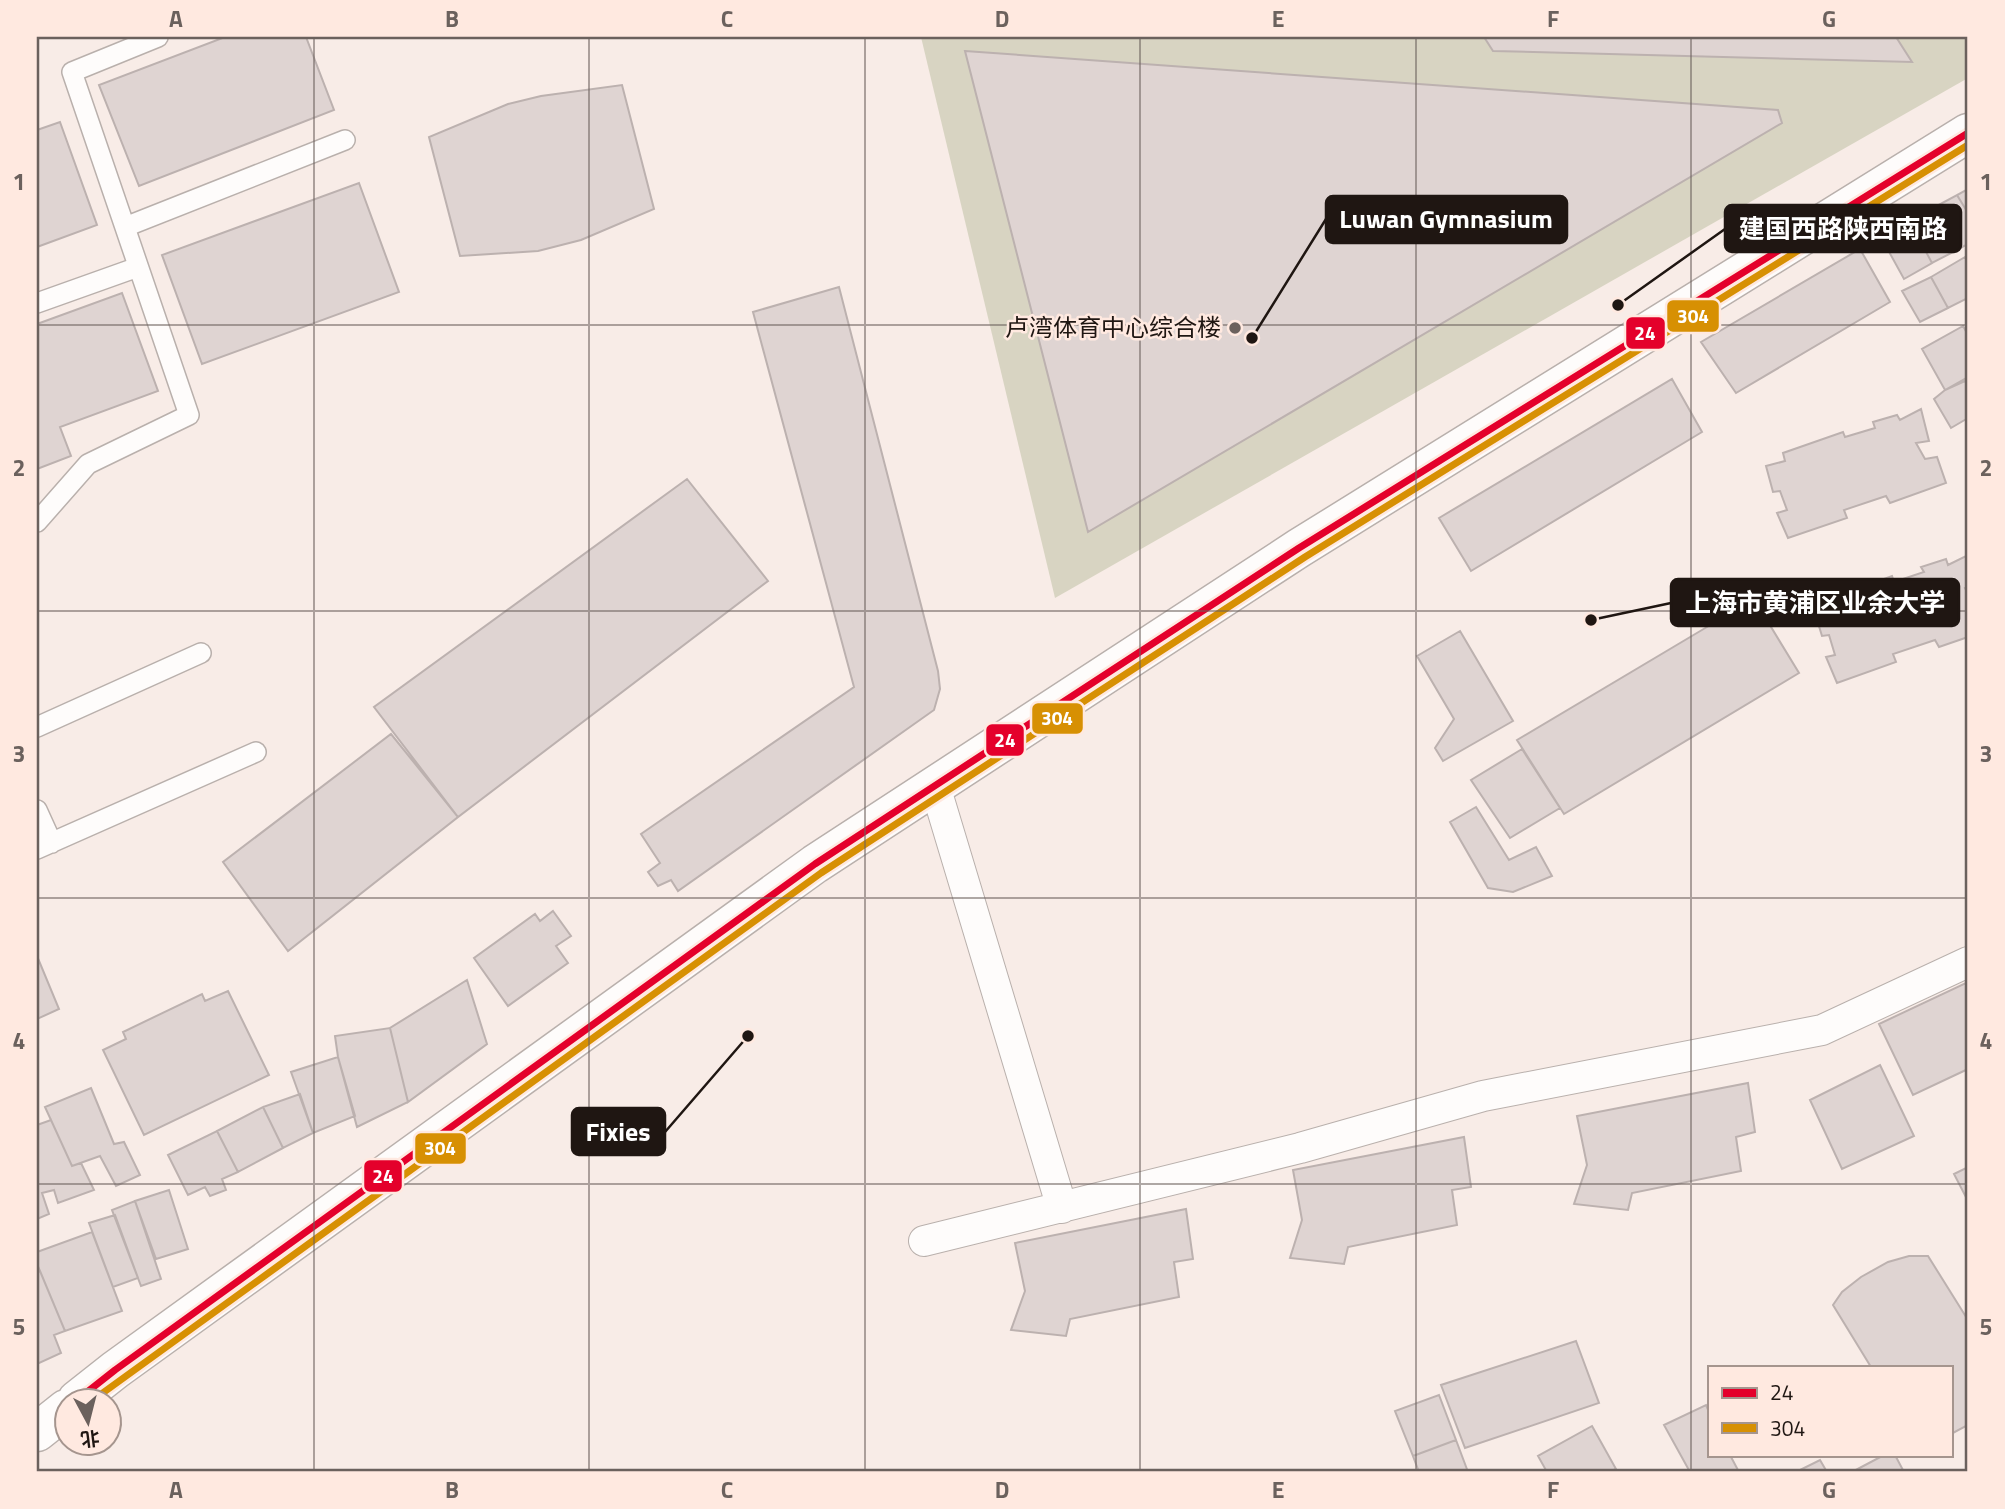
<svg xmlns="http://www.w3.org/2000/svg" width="2005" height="1509" font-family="'Titillium Web','Noto Sans SC',sans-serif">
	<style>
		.green { fill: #d8d4c2 }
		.building { fill: #dfd4d2; stroke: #bcb1af; stroke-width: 2 }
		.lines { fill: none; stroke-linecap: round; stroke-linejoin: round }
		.service-casing { stroke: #b9b0ac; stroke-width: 22 }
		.pedestrian-casing { stroke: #b9b0ac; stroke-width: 32 }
		.tertiary-casing { stroke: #b9b0ac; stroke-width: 41 }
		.service { stroke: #fefcfb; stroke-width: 19 }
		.pedestrian { stroke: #fefcfb; stroke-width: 30 }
		.tertiary { stroke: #fefcfb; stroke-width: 38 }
		.bus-1-casing { stroke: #ffe9e0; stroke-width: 12 }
		.bus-2-casing { stroke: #ffe9e0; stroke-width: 12 }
		.bus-1 { stroke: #e4002b; stroke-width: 7 }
		.bus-2 { stroke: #d79003; stroke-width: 7 }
		.grid { fill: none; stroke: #6b615d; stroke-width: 2; stroke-opacity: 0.55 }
		.poi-dot { fill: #6b615d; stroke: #ffe9e0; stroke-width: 2.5 }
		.labels { text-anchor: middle; stroke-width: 5; stroke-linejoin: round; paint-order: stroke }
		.poi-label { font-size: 24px; fill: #1f1612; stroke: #ffe9e0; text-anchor: end }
		.leader { fill: none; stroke: #1f1612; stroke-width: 2.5 }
		.callout-dot { fill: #1f1612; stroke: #ffe9e0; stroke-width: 2.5 }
		.callout { fill: #1f1612; stroke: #1f1612; stroke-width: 2.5 }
		.callout-label { font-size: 26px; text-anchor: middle; font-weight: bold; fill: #fff }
		.line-badge { stroke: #ffe9e0; stroke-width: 2.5 }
		.badge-label { font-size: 19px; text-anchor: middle; font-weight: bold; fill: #fff }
		.neatline { fill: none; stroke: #6b615d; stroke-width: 2.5 }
		.grid-label { font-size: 23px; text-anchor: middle; font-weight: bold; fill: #6b615d }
	</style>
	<rect width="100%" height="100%" fill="#f8ece7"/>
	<path class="green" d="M921 37H1968V78L1055 598Z"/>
	<path class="building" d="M225 37H306L334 110 139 186 99 85Z
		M1484 37H1896L1912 62 1493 51Z
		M965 51 1778 110 1782 123 1088 532Z
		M622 85 654 209 581 240 538 251 460 256 429 137 508 104 541 96Z
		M60 122 97 225 37 247V130Z
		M359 183 399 292 202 364 162 255Z
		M1968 189V213L1957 195Z
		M1957 195 1968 213V244L1957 250 1933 208Z
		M1935 210 1957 250 1932 263 1911 224Z
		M1911 224 1932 263 1904 279 1882 239Z
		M1860 249 1890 302 1736 393 1701 342Z
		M1965 257 1968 262V298L1948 308 1931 277Z
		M1931 277 1948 308 1920 322 1902 291Z
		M839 287 938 671 940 689 934 710 678 891 671 880 658 886 648 872 660 863 641 834 854 687 753 312Z
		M122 293 158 391 60 427 71 456 37 469V324Z
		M1963 326 1968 335V377L1945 390 1922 349Z
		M1672 379 1702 432 1471 571 1439 518Z
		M1965 381 1968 387V418L1951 428 1934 399 1945 390Z
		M1921 409 1929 441 1916 443 1925 459 1937 457 1946 483 1890 503 1886 496 1844 510 1847 518 1788 538 1777 513 1787 510 1780 491 1773 492 1766 466 1785 461 1783 453 1843 432 1845 437 1875 428 1873 422 1897 415 1900 420Z
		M687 479 768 581 458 817 374 707Z
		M1968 555V587L1965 588 1968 594V637L1939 647 1935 640 1893 654 1896 662 1837 683 1826 657 1835 655 1829 635 1822 636 1814 610 1834 606 1832 598 1892 576 1894 582 1924 572 1921 567 1946 559 1948 565Z
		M1754 599 1799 673 1564 814 1517 740Z
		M1460 631 1513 721 1443 761 1435 748 1454 719 1417 656Z
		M391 734 458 817 288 951 223 862Z
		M1522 749 1560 808 1510 838 1471 780Z
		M1476 807 1509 860 1536 847 1552 876 1513 892 1488 888 1450 822Z
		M553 911 571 936 556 946 568 963 508 1006 474 958 535 914 540 921Z
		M37 956 59 1009 37 1019Z
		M467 980 487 1044 408 1102 390 1028Z
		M1968 982V1069L1913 1095 1879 1024Z
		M228 991 269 1075 144 1135 103 1050 126 1039 123 1032 202 994 205 1001Z
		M390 1028 408 1102 357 1127 338 1057 335 1036Z
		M338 1057 355 1116 313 1133 291 1072Z
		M1880 1065 1914 1136 1842 1169 1810 1100Z
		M1748 1083 1755 1132 1736 1137 1741 1171 1632 1193 1628 1210 1574 1204 1587 1165 1577 1116Z
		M91 1088 114 1144 124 1142 140 1175 116 1186 100 1156 72 1166 45 1107Z
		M300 1094 313 1133 283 1148 263 1107Z
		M263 1107 283 1148 238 1172 217 1131Z
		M51 1120 72 1166 81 1163 94 1190 58 1203 54 1190 42 1193 49 1214 37 1219V1125Z
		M217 1131 238 1172 222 1179 226 1190 210 1196 205 1187 188 1195 168 1155Z
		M1464 1137 1471 1187 1452 1190 1457 1225 1348 1247 1344 1264 1290 1258 1302 1220 1293 1170Z
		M1968 1167V1201L1954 1174Z
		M169 1190 188 1249 156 1259 135 1201Z
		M135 1201 161 1279 141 1286 112 1210Z
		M1186 1209 1193 1259 1174 1262 1179 1297 1070 1319 1066 1336 1011 1330 1025 1291 1015 1243Z
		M115 1215 138 1278 113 1287 89 1223Z
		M92 1232 122 1311 65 1331 37 1264V1252Z
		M1909 1256H1928L1968 1320V1425L1951 1434V1367H1871L1833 1305 1842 1292 1861 1277 1888 1262Z
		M40 1271 65 1331 54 1335 61 1353 37 1364V1273Z
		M1576 1341 1599 1403 1465 1448 1441 1385Z
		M1439 1395 1456 1440 1413 1456 1395 1411Z
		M1706 1405 1709 1412V1455H1730L1739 1472H1690L1664 1425Z
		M1592 1426 1616 1469 1609 1472H1547L1538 1456Z
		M1456 1440 1468 1472H1419L1413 1456Z
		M1884 1455H1895L1904 1472H1852Z
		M1820 1460 1827 1472H1796Z"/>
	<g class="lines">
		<defs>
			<path id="service" d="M125 227 345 140
				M37 303 138 267
				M37 522 88 464 189 415 72 72 158 37
				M37 727 201 653
				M37 810 52 843
				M37 849 256 752"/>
			<path id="pedestrian" d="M935 786 1062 1208
				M924 1241 1300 1148 1483 1096 1822 1030 1968 962"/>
			<path id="tertiary" d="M77 1400 115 1370 815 864 1299 548 1968 133
				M37 1432 66 1409"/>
		</defs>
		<use href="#service" class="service-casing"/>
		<use href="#pedestrian" class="pedestrian-casing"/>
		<use href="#tertiary" class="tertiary-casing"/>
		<use href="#service" class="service"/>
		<use href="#pedestrian" class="pedestrian"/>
		<use href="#tertiary" class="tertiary"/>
		<defs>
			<path id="bus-1" d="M77 1400 115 1370 815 864 1299 548 1968 133"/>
			<path id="bus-2" d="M93 1400 821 873 1305 557 1968 145"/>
		</defs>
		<use href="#bus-1" class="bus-1-casing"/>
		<use href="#bus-2" class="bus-2-casing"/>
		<use href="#bus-1" class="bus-1"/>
		<use href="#bus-2" class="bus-2"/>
	</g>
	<path class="grid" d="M314 37V1472M589 37V1472M865 37V1472M1140 37V1472M1416 37V1472M1691 37V1472M37 325H1968M37 611H1968M37 898H1968M37 1184H1968"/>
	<circle class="poi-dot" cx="1235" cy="328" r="7"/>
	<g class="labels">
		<g class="poi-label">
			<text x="1221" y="336">卢湾体育中心综合楼</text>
		</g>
	</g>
	<path class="leader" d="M1252 338L1326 219M1618 305L1725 229M1591 620L1671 603M748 1036L665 1132"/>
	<g class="callout-dot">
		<circle cx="1252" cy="338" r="7"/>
		<circle cx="1618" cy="305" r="7"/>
		<circle cx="1591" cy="620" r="7"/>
		<circle cx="748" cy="1036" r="7"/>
	</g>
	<g class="callout">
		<rect x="1326" y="196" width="241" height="47" rx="7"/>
		<rect x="1725" y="205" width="236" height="47" rx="7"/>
		<rect x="1671" y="579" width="288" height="47" rx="7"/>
		<rect x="572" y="1108" width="93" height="47" rx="7"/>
	</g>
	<g class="callout-label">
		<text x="1446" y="228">Luwan Gymnasium</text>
		<text x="1843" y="238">建国西路陕西南路</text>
		<text x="1815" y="612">上海市黄浦区业余大学</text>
		<text x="618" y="1141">Fixies</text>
	</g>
	<g class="line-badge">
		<rect x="1666" y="299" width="54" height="34" rx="7" fill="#d79003"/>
		<rect x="1625" y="316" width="41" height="34" rx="7" fill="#e4002b"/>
		<rect x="1031" y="702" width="53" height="33" rx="7" fill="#d79003"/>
		<rect x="985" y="723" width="40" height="34" rx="7" fill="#e4002b"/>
		<rect x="414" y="1132" width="53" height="33" rx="7" fill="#d79003"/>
		<rect x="363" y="1159" width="40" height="34" rx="7" fill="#e4002b"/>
	</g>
	<g class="badge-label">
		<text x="1693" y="323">304</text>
		<text x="1645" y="340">24</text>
		<text x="1057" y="725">304</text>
		<text x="1005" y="747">24</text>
		<text x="440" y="1155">304</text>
		<text x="383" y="1183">24</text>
	</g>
	<rect width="2005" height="1509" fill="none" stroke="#ffe9e0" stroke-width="77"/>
	<rect x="1708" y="1366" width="245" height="91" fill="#ffe9e0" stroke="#a5958e" stroke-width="2"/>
	<rect x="1722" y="1388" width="35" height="10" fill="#e4002b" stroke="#a5958e" stroke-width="2"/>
	<text x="1770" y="1400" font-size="21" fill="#1f1612">24</text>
	<rect x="1722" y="1423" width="35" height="10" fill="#d79003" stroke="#a5958e" stroke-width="2"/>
	<text x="1770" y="1436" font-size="21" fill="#1f1612">304</text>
	<g transform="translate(88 1422) rotate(173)"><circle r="33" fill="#ffe9e0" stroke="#a5958e" stroke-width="2"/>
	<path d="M0-5L12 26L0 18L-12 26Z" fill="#6b615d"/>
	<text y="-10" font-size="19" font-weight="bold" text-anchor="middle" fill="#1f1612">北</text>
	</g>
	<rect x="38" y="38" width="1928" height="1432" class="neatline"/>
	<g class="grid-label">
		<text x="176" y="27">A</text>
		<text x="452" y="27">B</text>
		<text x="727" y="27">C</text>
		<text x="1002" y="27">D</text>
		<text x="1278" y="27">E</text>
		<text x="1553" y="27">F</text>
		<text x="1829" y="27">G</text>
		<text x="19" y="190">1</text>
		<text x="1986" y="190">1</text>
		<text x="19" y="476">2</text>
		<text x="1986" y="476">2</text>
		<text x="19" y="762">3</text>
		<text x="1986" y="762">3</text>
		<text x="19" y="1049">4</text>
		<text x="1986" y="1049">4</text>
		<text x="19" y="1335">5</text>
		<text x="1986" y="1335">5</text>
		<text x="176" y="1498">A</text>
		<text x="452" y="1498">B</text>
		<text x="727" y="1498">C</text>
		<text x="1002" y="1498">D</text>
		<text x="1278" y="1498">E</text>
		<text x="1553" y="1498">F</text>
		<text x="1829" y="1498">G</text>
	</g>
</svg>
